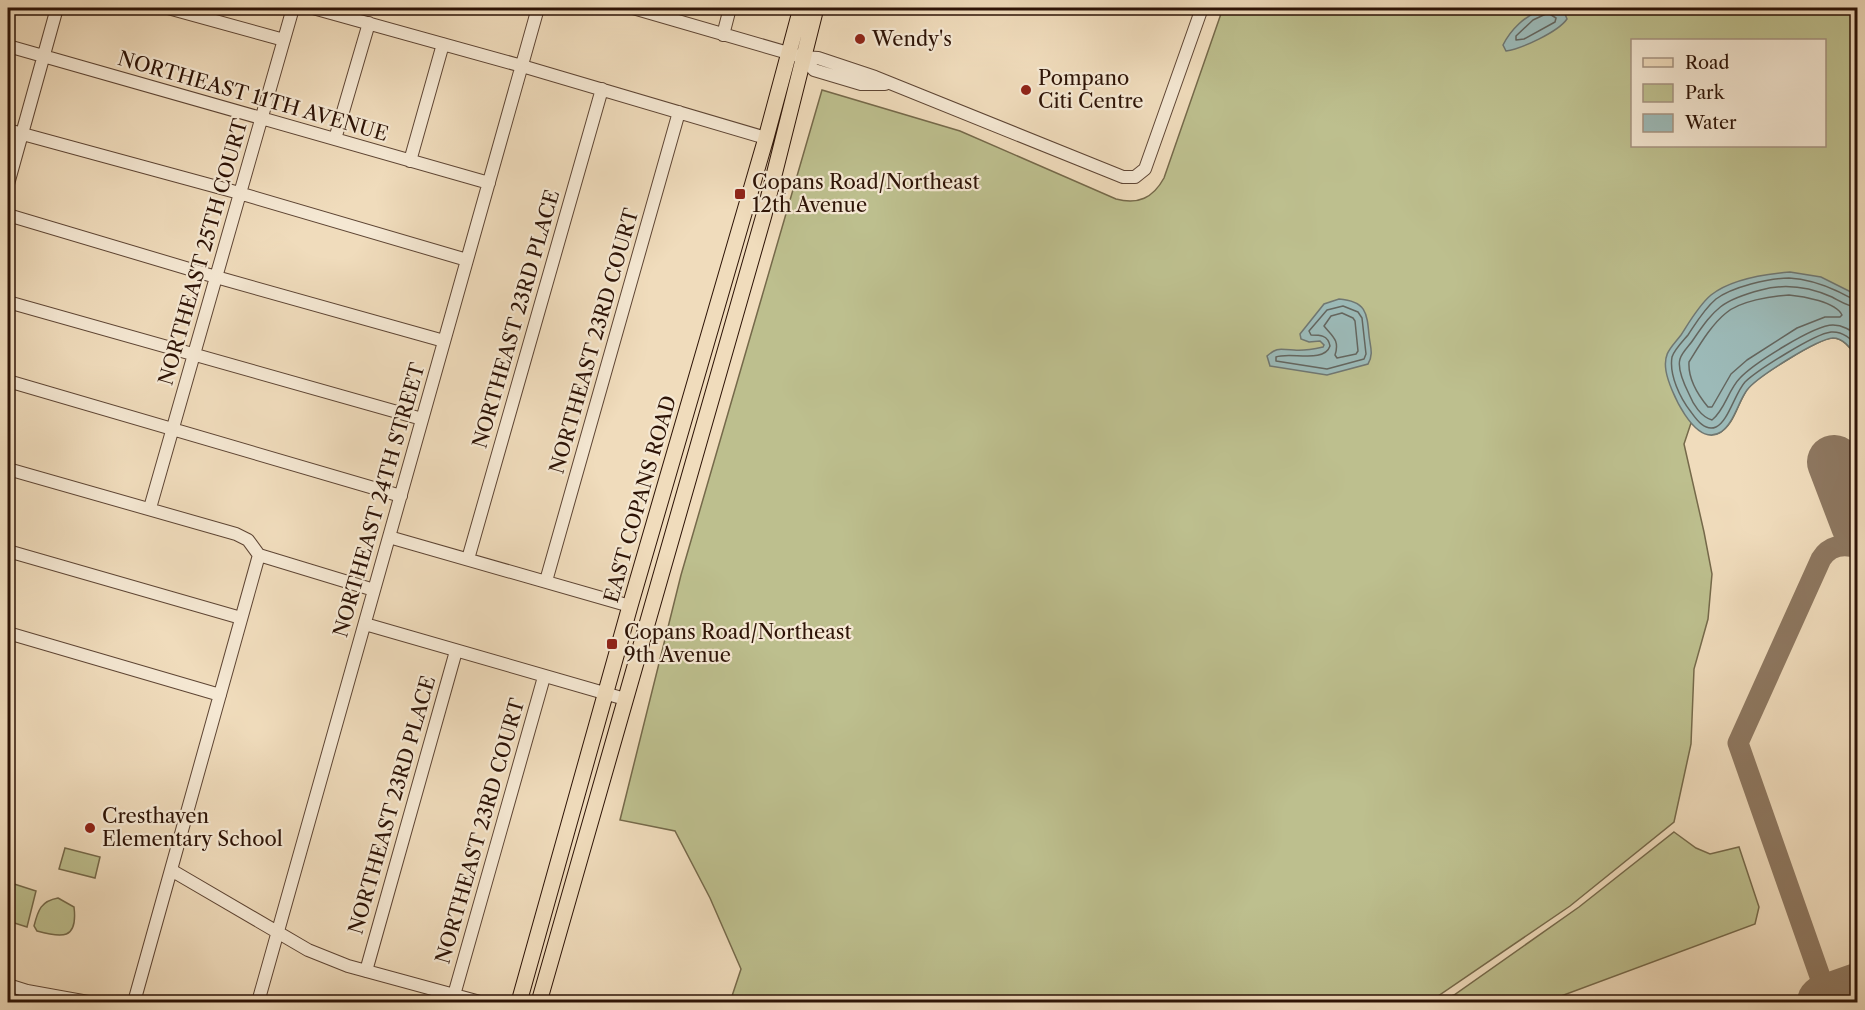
<svg xmlns="http://www.w3.org/2000/svg" width="1865" height="1010" font-family="'Libre Caslon Text',serif">
	<style>
		.green { fill: #bdbf8e; stroke: #75694a; stroke-width: 1.5; fill-rule: evenodd }
		.water { fill: #9cbab8; stroke: #707771; stroke-width: 1.5 }
		.lines { fill: none; stroke-linecap: round; stroke-linejoin: round }
		.shore { stroke: #64665f; stroke-width: 1.5 }
		.taxiway { stroke: #8e7861; stroke-width: 21 }
		.runway { stroke: #8e7861; stroke-width: 54 }
		.minor-casing { stroke: #5e4534; stroke-width: 14 }
		.major-casing { stroke: #2d1306; stroke-width: 17 }
		.minor { stroke: #f5e8d3; stroke-width: 12 }
		.major { stroke: #f0dcbc; stroke-width: 15 }
		.poi-dot { fill: #8f2418; stroke: #f5e8d3; stroke-width: 2 }
		.labels { text-anchor: middle; stroke-width: 4.5; stroke-linejoin: round; paint-order: stroke }
		.poi-label { font-size: 20px; fill: #2d1306; stroke: #f5e8d3; text-anchor: start }
		.street-label { font-size: 20px; fill: #2d1306; stroke: #f5e8d3 }
	</style>
	<rect width="100%" height="100%" fill="#f0dcbc"/>
	<filter id="stains"><feTurbulence type="fractalNoise" baseFrequency=".00333" numOctaves="4"/><feColorMatrix values="0 0 0 0 .2 0 0 0 0 .09 0 0 0 0 .02 0 0 0 .5 -.17"/></filter>
	<radialGradient id="worn" r=".72"><stop offset=".6" stop-color="#630" stop-opacity="0"/><stop offset="1" stop-color="#630" stop-opacity=".3"/></radialGradient>
	<path class="green" d="M1223 8H1857V357C1851 349 1844 338 1832 338 1818 339 1759 376 1749 387 1738 400 1735 425 1719 433 1708 438 1698 429 1691 423L1684 444 1704 532 1712 574 1708 619 1694 669 1691 744 1674 822 1570 906 1438 996 1413 1002H730L741 969 710 898 675 831 620 820 681 575 822 90 960 131 1116 199C1138 205 1153 198 1164 178ZM1632 40H1824V146H1632Z
		M1674 832 1696 848 1710 854 1739 847 1759 907 1755 924 1545 1002H1434L1454 995 1579 907Z
		M65 848 100 857 95 878 59 869Z
		M8 882 36 891 27 927 8 921Z
		M58 898 74 907C78 940 62 938 37 931L34 926C38 910 41 901 58 898Z"/>
	<path class="water" d="M1541 10H1554L1565 14 1567 19C1558 32 1521 49 1506 51L1503 45C1511 29 1525 16 1541 10Z
		M1790 272 1821 277 1857 295V357C1851 349 1844 338 1833 338 1817 339 1757 377 1747 390 1738 402 1734 423 1721 432 1695 449 1669 389 1666 371 1663 353 1671 348 1681 335 1690 321 1699 305 1711 295 1731 279 1765 274 1790 272Z
		M1339 299C1366 301 1367 313 1369 335 1370 346 1374 354 1368 364L1327 375 1270 366 1267 356C1278 346 1281 350 1294 350 1303 351 1314 349 1323 347L1324 345 1320 341 1309 342 1301 339 1300 334 1324 304Z"/>
	<g class="lines">
		<path class="shore" d="M1548 13 1556 18 1555 22 1524 39 1516 40V36L1533 20Z
			M1789 295C1803 296 1836 302 1842 315L1840 317H1825L1797 328 1747 360 1731 374 1712 407H1708C1698 395 1688 378 1689 362 1699 346 1711 325 1726 313 1740 301 1771 296 1789 295Z
			M1858 300C1850 299 1844 294 1837 291 1822 284 1806 279 1789 278 1769 278 1732 287 1716 299 1704 309 1696 323 1688 335 1683 341 1674 350 1672 357 1669 375 1680 398 1691 412 1696 419 1705 432 1716 427 1728 422 1735 393 1745 382 1758 370 1814 334 1831 332 1843 331 1851 339 1858 347
			M1343 306 1358 312 1362 318 1366 354 1364 359 1327 369 1276 361V357C1289 351 1324 364 1330 346 1328 335 1320 335 1311 335L1309 331 1327 310Z
			M1858 307C1848 307 1840 301 1832 297 1809 287 1786 283 1761 290 1722 300 1715 308 1693 340 1690 345 1682 352 1680 359 1677 369 1684 384 1689 394 1693 404 1701 417 1712 420 1725 410 1728 390 1740 378 1753 364 1814 325 1833 325 1843 325 1850 330 1858 336
			M1342 313 1353 318 1355 321 1358 351 1356 354 1337 358 1335 355C1340 340 1332 336 1324 326L1331 316Z"/>
		<path class="taxiway" d="M1854 514C1850 500 1849 488 1858 475
			M1829 1002 1738 743 1821 559C1829 546 1843 543 1858 548"/>
		<path class="runway" d="M1834 462 1858 525
			M1824 1002 1858 990"/>
		<defs>
			<path id="minor" d="M168 8 284 40
				M313 8 522 66 766 138
				M633 8 802 57 818 58 875 77 1123 177H1135L1145 169 1202 8
				M723 35 730 8
				M8 46 489 183
				M802 57 814 70 861 84H885
				M8 130 232 191 467 260
				M335 139 369 23
				M410 161 443 44
				M8 184 57 8
				M8 215 216 277 444 341
				M8 302 422 419
				M8 381 401 496
				M8 469 236 534 248 540 259 555 374 590
				M150 508 293 8
				M389 537 630 606
				M8 551 241 618
				M468 559 602 89
				M546 581 679 112
				M365 624 625 699
				M8 633 220 695
				M171 870 308 950 348 966 480 1002
				M366 971 456 651
				M8 985 27 991 88 1002
				M454 995 544 677
				M134 1002 259 555
				M258 1002 538 8"/>
			<path id="major" d="M519 1002 630 606 766 138 801 8
				M539 1002 764 215 816 8"/>
		</defs>
		<use href="#minor" class="minor-casing"/>
		<use href="#major" class="major-casing"/>
		<use href="#minor" class="minor"/>
		<use href="#major" class="major"/>
	</g>
	<g class="poi-dot">
		<circle cx="860" cy="39" r="6"/>
		<circle cx="1026" cy="90" r="6"/>
		<rect x="734" y="188" width="12" height="12" rx="3"/>
		<rect x="606" y="638" width="12" height="12" rx="3"/>
		<circle cx="90" cy="828" r="6"/>
	</g>
	<g class="labels">
		<g class="poi-label">
			<text x="872" y="46">Wendy's</text>
			<text x="1038" y="85">Pompano<tspan x="1038" dy="23">Citi Centre</tspan></text>
			<text x="752" y="189">Copans Road/Northeast<tspan x="752" dy="23">12th Avenue</tspan></text>
			<text x="624" y="639">Copans Road/Northeast<tspan x="624" dy="23">9th Avenue</tspan></text>
			<text x="102" y="823">Cresthaven<tspan x="102" dy="23">Elementary School</tspan></text>
		</g>
		<g class="street-label">
			<text transform="translate(253 96) rotate(16)" y="7">NORTHEAST 11TH AVENUE</text>
			<text transform="translate(203 252) rotate(-74)" y="7">NORTHEAST 25TH COURT</text>
			<text transform="translate(516 319) rotate(-74)" y="7">NORTHEAST 23RD PLACE</text>
			<text transform="translate(594 341) rotate(-74)" y="7">NORTHEAST 23RD COURT</text>
			<text transform="translate(640 499) rotate(-74)" y="7">EAST COPANS ROAD</text>
			<text transform="translate(379 500) rotate(-74)" y="7">NORTHEAST 24TH STREET</text>
			<text transform="translate(392 805) rotate(-74)" y="7">NORTHEAST 23RD PLACE</text>
			<text transform="translate(480 831) rotate(-74)" y="7">NORTHEAST 23RD COURT</text>
		</g>
	</g>
	<rect width="1865" height="1010" fill="none" stroke="#f0dcbc" stroke-width="30"/>
	<rect x="9" y="9" width="1847" height="992" fill="none" stroke="#2d1306" stroke-width="3"/>
	<rect x="15" y="15" width="1835" height="980" fill="none" stroke="#2d1306" stroke-width="1.5"/>
	<rect x="1631" y="39" width="195" height="108" fill="#f5e8d3" stroke="#a59381" stroke-width="1.5"/>
	<rect x="1643" y="58" width="30" height="9" fill="#f0dcbc" stroke="#a59381" stroke-width="1.5"/>
	<text x="1685" y="69" font-size="18" fill="#2d1306">Road</text>
	<rect x="1643" y="84" width="30" height="18" fill="#bdbf8e" stroke="#a59381" stroke-width="1.5"/>
	<text x="1685" y="99" font-size="18" fill="#2d1306">Park</text>
	<rect x="1643" y="114" width="30" height="18" fill="#9cbab8" stroke="#a59381" stroke-width="1.5"/>
	<text x="1685" y="129" font-size="18" fill="#2d1306">Water</text>
	<rect width="100%" height="100%" filter="url(#stains)"/>
	<rect width="100%" height="100%" fill="url(#worn)"/>
</svg>
